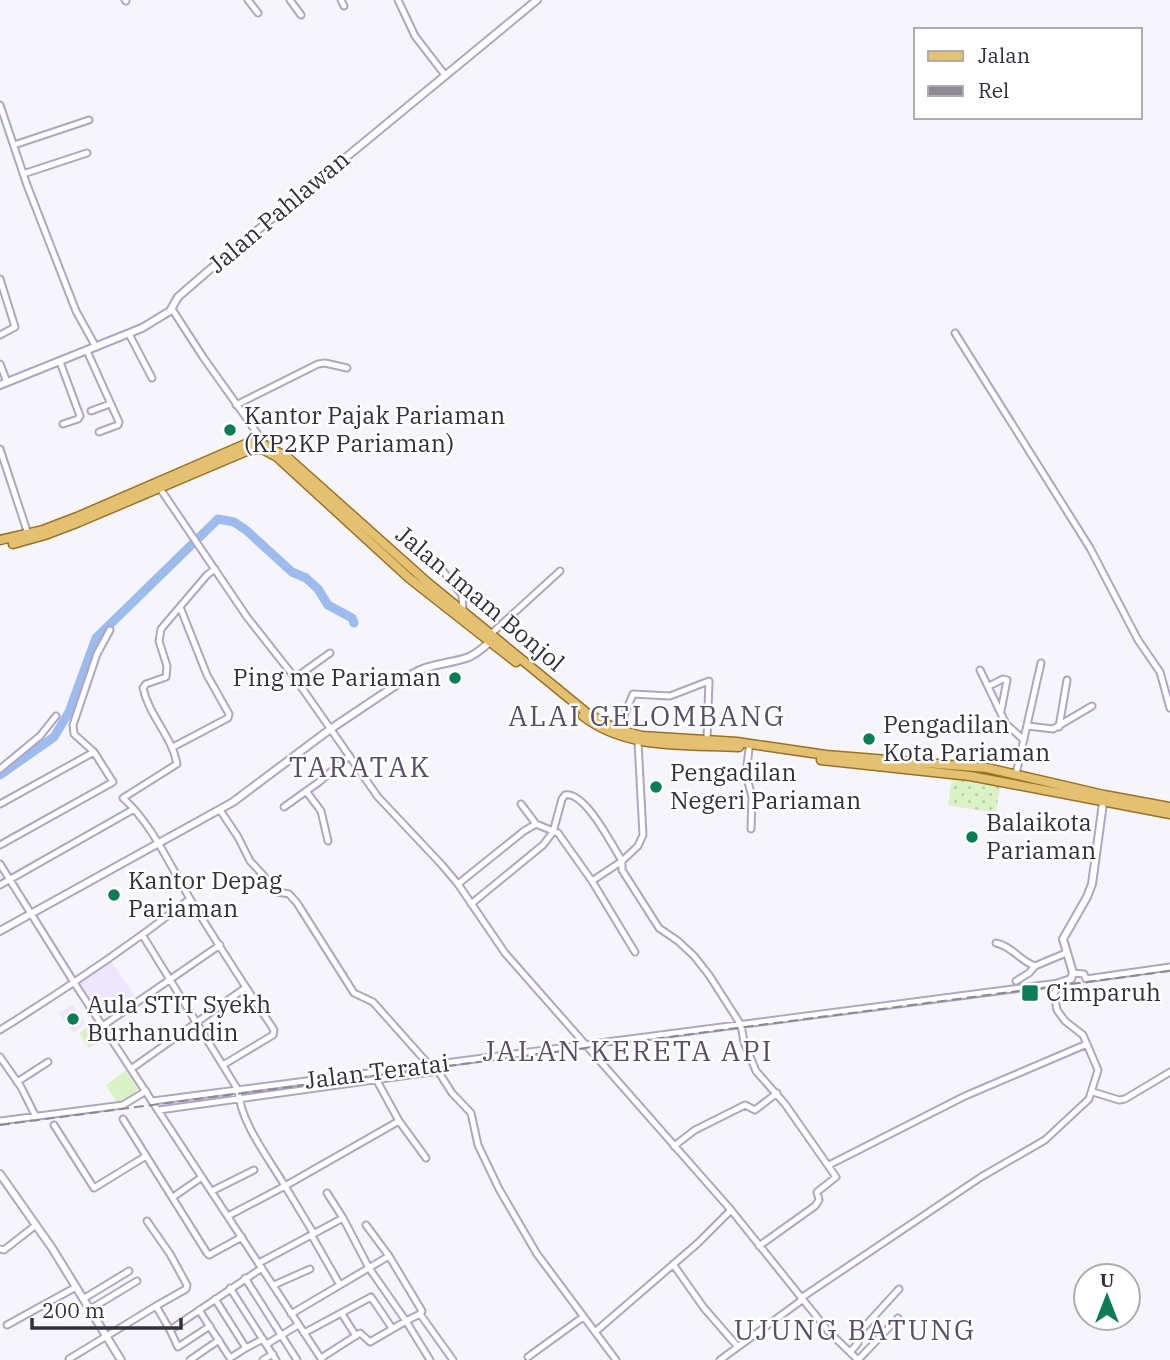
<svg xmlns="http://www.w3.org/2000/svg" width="1170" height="1360" font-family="'IBM Plex Serif',serif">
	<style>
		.built { fill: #eee6fd }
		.grass { fill: url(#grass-dots) }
		.pitch { fill: #dbf2c6 }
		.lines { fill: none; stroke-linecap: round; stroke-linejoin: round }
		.river { stroke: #9ebbed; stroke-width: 9 }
		.minor-casing { stroke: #b0a5c4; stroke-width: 9 }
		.tertiary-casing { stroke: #b0a5c4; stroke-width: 10 }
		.primary-casing { stroke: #9a7222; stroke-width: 11 }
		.minor { stroke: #fff; stroke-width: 5 }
		.tertiary { stroke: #fff; stroke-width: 6 }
		.primary { stroke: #e3c072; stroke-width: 8 }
		.rail { stroke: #8d8a93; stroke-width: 2; stroke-dasharray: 10 5; stroke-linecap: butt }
		.poi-dot { fill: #0c7c57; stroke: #fff; stroke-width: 2.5 }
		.labels { text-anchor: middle; stroke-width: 5; stroke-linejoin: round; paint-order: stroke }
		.street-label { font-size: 24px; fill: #34303c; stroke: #fff }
		.poi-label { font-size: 24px; fill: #34303c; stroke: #fff; text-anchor: start }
		.quarter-label { font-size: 28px; letter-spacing: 2px; fill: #594f6a; stroke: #fff }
	</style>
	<defs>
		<pattern id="grass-dots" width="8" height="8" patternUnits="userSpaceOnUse" patternTransform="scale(1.75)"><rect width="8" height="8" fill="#dbf2c6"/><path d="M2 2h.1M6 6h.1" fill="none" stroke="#bdd0ab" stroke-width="1.8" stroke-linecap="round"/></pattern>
	</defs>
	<rect width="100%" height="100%" fill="#f7f5fc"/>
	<path class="built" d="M111 961 135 996 104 1017 80 983Z
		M73 1005 86 1024 73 1033 59 1013Z"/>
	<path class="grass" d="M952 779 1000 787 996 813 948 805Z"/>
	<path class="pitch" d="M90 1025 101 1040 89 1048 79 1033Z
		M126 1070 138 1089 130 1098 117 1102 106 1085Z"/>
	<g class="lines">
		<path class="river" d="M0 775 54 737 69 712 96 638 218 519 234 522 246 530 292 572 306 578 318 589 328 605 352 618 354 623"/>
		<defs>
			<path id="minor" d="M125 0 126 1
				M248 0 258 13
				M290 0 301 15
				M341 0 344 6
				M398 0 415 36 445 75
				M0 105 27 185 76 311 96 347
				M14 145 89 120
				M23 174 87 153
				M0 279 15 327 0 335
				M172 309 203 357 257 433 262 446
				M955 333 1090 548 1138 640 1160 672 1170 708
				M129 334 152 378
				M87 351 119 422 118 425 99 432
				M60 362 80 416 78 419 63 424
				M0 364 7 382
				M236 405 318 364 325 363 347 368
				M91 411 110 404
				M0 449 28 534
				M159 487 247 617 295 678 378 797 442 865 458 884 505 953 731 1210 829 1332 858 1360 898 1318
				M436 562 462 595 463 611
				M215 569 207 575 161 629 159 641 167 666 166 677 146 684 143 688C149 716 172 736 177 764L123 798C152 824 169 864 189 897 216 942 245 986 274 1030L273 1035 223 1065
				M491 634 560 571
				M980 670 1006 724 1024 740
				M295 678 330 653
				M989 686 1003 679 1007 680 1001 711
				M1028 726 1053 729 1092 706
				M1059 727 1067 680
				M618 730 633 694 670 696 709 681 707 739
				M638 742 643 835 638 846 622 861V870L659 928 678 941 694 956 709 975 741 1025 744 1042 756 1071 785 1104 836 1177 817 1192 819 1200 815 1206 759 1246
				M173 747 228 718 229 714 207 675 180 607
				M749 749 746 774 752 797 751 829
				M94 752 74 734 73 725 97 654 110 630
				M0 769 40 736 56 716
				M1016 774 1041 663
				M306 791 321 811 328 841
				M0 804 94 752 113 782 0 845
				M521 804 536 824
				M284 807 319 782 349 756
				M220 810 238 837 250 861 264 876 272 891 289 894 297 903 354 993 373 1002 430 1066
				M0 864 75 984 322 1360
				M458 884 524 831 536 824 558 833 592 881 635 952
				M0 885 134 809
				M471 904 543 845 553 832 562 799 565 795C585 791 612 845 622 861L592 881
				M143 936 238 1090C241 1124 268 1157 285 1186L228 1216
				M996 943C1012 946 1020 961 1035 966L1066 953
				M1073 973 1084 974 1086 979 1170 967
				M1016 981 1029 973 1035 966
				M104 1025 220 945
				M0 1030C66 989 129 946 190 899
				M0 1057 21 1087 36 1117
				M131 1069 245 988
				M376 1079 399 1121 426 1158
				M17 1082 48 1062
				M1093 1092 1119 1100 1125 1099 1170 1072
				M153 1101 1059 983
				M159 1110 438 1071 452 1093 471 1113 478 1145 499 1189 537 1254 616 1360
				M123 1119 207 1253 209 1255 242 1237
				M0 1121 123 1105 146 1091
				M54 1125 94 1188 146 1156
				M674 1146 695 1130 745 1105 755 1110 777 1093
				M829 1165 965 1096 1087 1044
				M212 1191 254 1170
				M327 1193 343 1218
				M173 1197 202 1177
				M147 1221 170 1254 187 1285 186 1289 156 1306
				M366 1225 389 1256 422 1311 420 1314 453 1360
				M314 1234 285 1186 399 1121
				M312 1236 340 1285
				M0 1249 4 1250 36 1225
				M259 1263 343 1218 369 1268 406 1321 420 1314
				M673 1264 704 1308 738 1347
				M245 1278 297 1360
				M274 1285 310 1269
				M230 1288 276 1360
				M801 1298 981 1177 1045 1140 1089 1099 1098 1070 1083 1035 1065 1021 1057 1010 1054 994 1059 983
				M83 1299 129 1271
				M215 1299 246 1348 263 1339
				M89 1310 137 1281
				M199 1310 230 1358 246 1348
				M291 1314 389 1256
				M342 1314 356 1336
				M7 1325 76 1287
				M170 1330 178 1347 210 1326
				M595 1332 698 1243 731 1210
				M304 1333 371 1297 392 1328
				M267 1344 298 1325
				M851 1351 858 1343 857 1335 899 1289
				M528 1357 583 1317
				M321 1358 360 1333 370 1342 406 1321 430 1360
				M69 1359 156 1306 170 1330 262 1268
				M190 1360 219 1340
				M263 1360 273 1354
				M720 1360 802 1300"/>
			<path id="tertiary" d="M0 385 142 328 170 311 178 297 208 271 537 0
				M0 931 233 802 329 730 414 673C431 663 451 664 469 657 478 653 485 646 492 640
				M1059 983 1071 979 1073 973 1063 939 1087 897 1092 884 1103 803
				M0 1174 52 1248 121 1360"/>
			<path id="primary" d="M0 540 43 530 77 517 248 443H261L287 457 427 582 587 713 618 730 642 736 737 742 826 755 987 768 1104 795 1170 807
				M13 544 45 535 79 522 249 450 262 449 277 457 409 578 516 662
				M583 716C627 750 685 744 739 747
				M821 760 970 776 1170 814"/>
		</defs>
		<use href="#minor" class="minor-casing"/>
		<use href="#tertiary" class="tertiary-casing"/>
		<use href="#primary" class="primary-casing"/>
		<use href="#minor" class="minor"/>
		<use href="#tertiary" class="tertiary"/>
		<use href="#primary" class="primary"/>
		<path class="rail" d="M0 1125 1170 971"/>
	</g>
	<g class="poi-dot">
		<circle cx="230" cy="430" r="7"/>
		<circle cx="455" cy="678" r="7"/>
		<circle cx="869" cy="739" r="7"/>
		<circle cx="656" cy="787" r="7"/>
		<circle cx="972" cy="837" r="7"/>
		<circle cx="114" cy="895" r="7"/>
		<rect x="1021" y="984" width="18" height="18" rx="3.5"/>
		<circle cx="73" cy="1019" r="7"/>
	</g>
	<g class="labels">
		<g class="street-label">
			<text transform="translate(279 212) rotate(-40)" y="8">Jalan Pahlawan</text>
			<text transform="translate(480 599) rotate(40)" y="8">Jalan Imam Bonjol</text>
			<text transform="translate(377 1072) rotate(-7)" y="8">Jalan Teratai</text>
		</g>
		<g class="poi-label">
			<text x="244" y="424">Kantor Pajak Pariaman<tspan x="244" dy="28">(KP2KP Pariaman)</tspan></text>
			<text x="441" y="686" text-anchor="end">Ping me Pariaman</text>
			<text x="883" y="733">Pengadilan<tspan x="883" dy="28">Kota Pariaman</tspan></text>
			<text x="670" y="781">Pengadilan<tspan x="670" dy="28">Negeri Pariaman</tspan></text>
			<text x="986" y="831">Balaikota<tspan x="986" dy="28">Pariaman</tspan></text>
			<text x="128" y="889">Kantor Depag<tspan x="128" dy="28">Pariaman</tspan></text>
			<text x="1046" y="1001">Cimparuh</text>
			<text x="87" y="1013">Aula STIT Syekh<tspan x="87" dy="28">Burhanuddin</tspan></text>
		</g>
		<g class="quarter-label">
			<text x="647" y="726">ALAI GELOMBANG</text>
			<text x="360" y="777">TARATAK</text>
			<text x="628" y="1061">JALAN KERETA API</text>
			<text x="855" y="1340">UJUNG BATUNG</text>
		</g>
	</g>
	<rect x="914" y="28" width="228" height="91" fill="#ffffff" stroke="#aeacb1" stroke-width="2"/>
	<rect x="928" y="51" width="35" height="10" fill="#e3c072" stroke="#aeacb1" stroke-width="2"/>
	<text x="978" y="63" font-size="21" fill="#34303c">Jalan</text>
	<rect x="928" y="86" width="35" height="10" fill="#8d8a93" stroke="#aeacb1" stroke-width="2"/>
	<text x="978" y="98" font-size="21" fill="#34303c">Rel</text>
	<g transform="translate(1107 1297)"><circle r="33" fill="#ffffff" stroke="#aeacb1" stroke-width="2"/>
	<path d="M0-5L12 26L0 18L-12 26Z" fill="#0c7c57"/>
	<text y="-10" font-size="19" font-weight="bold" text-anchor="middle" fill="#34303c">U</text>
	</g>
	<path d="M32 1318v10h149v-10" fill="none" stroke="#34303c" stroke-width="3.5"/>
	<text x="42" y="1318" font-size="21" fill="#34303c" stroke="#ffffff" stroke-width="5" paint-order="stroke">200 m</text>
</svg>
